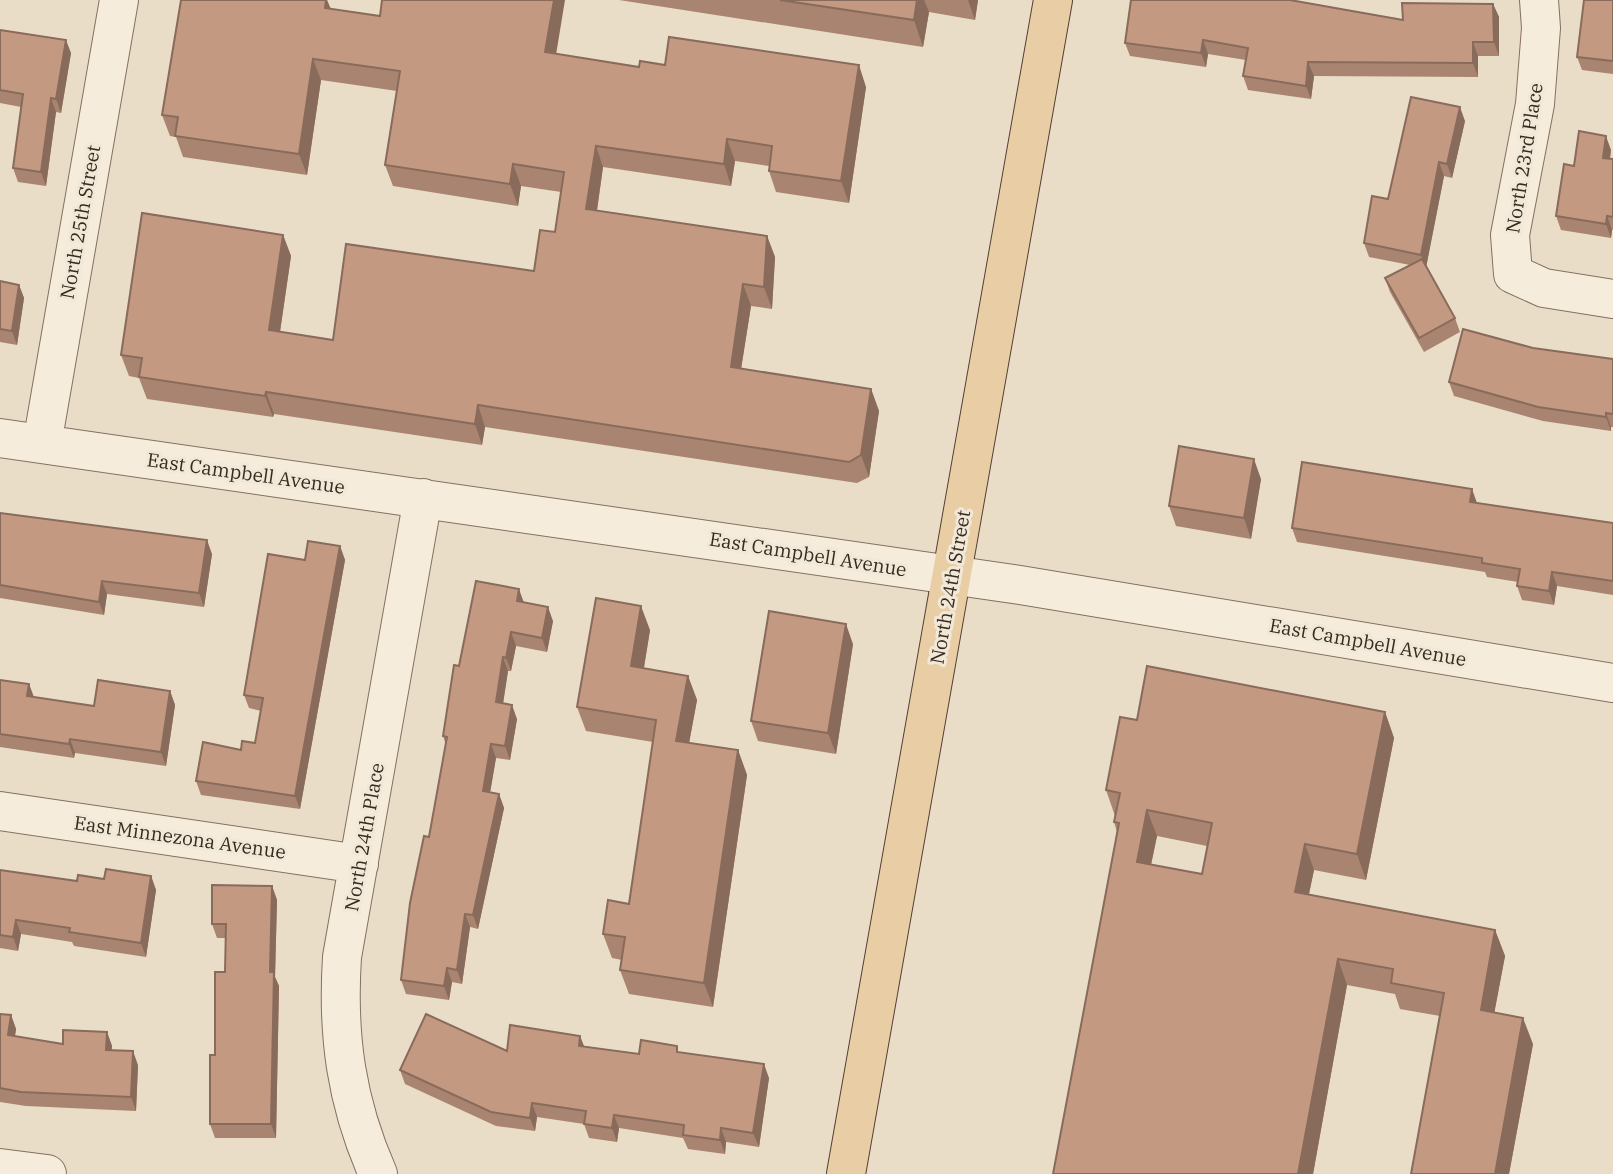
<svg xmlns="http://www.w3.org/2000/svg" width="1613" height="1174" font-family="'IBM Plex Serif',serif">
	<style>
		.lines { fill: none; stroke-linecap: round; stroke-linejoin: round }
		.minor-casing { stroke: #84705f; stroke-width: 40 }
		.major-casing { stroke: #533f33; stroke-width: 40 }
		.minor { stroke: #f5ecdb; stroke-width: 38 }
		.major { stroke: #e9cea5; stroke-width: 38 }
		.wall { fill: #a98470; fill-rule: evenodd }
		.shaded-wall { fill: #896b5b }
		.building { fill: #c49982; stroke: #896b5b; stroke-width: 2; fill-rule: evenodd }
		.labels { text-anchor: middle; stroke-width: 6; stroke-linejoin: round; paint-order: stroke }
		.street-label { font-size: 19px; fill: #362a21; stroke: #f2e8d7 }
	</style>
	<rect width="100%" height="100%" fill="#eaddc8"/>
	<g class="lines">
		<defs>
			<path id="minor" d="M1539 0 1541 28 1535 104 1510 235 1513 274 1544 288 1613 299
				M0 438 1020 585 1613 683
				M42 444 119 0
				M0 811 359 864
				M0 1168 47 1174
				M378 1174C346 1102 337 1035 342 957L423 498"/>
			<path id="major" d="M846 1174 1053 0"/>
		</defs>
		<use href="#minor" class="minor-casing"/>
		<use href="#major" class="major-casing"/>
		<use href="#minor" class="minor"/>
		<use href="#major" class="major"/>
	</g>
	<path class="wall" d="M181 0H327L331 9 380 16 556 54 639 67 665 65 866 87 849 203 776 192 769 171V166L735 161 731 186 603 167 597 211 767 236 775 257 772 309 751 306 741 369 871 389 879 411 869 477 857 483 485 427 482 445 274 414 273 417 147 399 139 378 129 376 121 355 283 235 291 256 280 332 333 340 534 271 555 232 561 192 521 186 518 206 393 186 385 165 397 91 321 80 307 175 183 157 176 137 170 136 162 115Z
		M619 0H978L975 20 929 12 923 47Z
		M1613 0V74L1582 70 1577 57Z
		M1493 4 1499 17V56H1478V77L1314 76 1311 99 1248 90 1243 76 1246 60 1208 54 1206 67 1130 56 1125 43 1403 20Z
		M0 30 71 53 61 113 56 112 46 186 18 182 13 168 21 107 0 103Z
		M1465 121 1452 178 1444 176 1426 267 1455 318 1460 332 1424 352 1390 292 1385 278 1410 265 1369 257 1364 243 1388 199Z
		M1611 150 1610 159H1613V230H1612L1611 238 1561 230 1556 216 1574 166Z
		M0 281 19 285 24 298 17 345 0 342Z
		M1533 348 1613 359V427H1611V431L1543 421 1454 396 1449 382Z
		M1261 479 1251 539 1176 526 1169 506Z
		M1477 504 1613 523V595L1557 586 1554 605 1522 600 1517 586 1518 582 1487 577 1485 572 1297 542 1292 528Z
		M0 513 212 554 204 607 107 594 104 615 0 598Z
		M340 546 345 560 300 809 201 795 196 781 241 750 255 743 261 711 249 708 244 695 305 560Z
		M524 603 553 621 547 652 516 646 511 671H508L503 704 517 719 510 760 496 758 490 792 499 794 504 808 478 929 470 927 462 984 452 982 449 1000 406 994 401 980 446 745 443 736 459 666Z
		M650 630 644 668 688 676 697 700 689 743 738 750 747 775 713 1007 629 994 620 970 622 960 612 958 603 934 629 904 653 742 586 731 577 707Z
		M853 644 836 754 758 741 751 721Z
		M0 680 29 684 34 697 94 706 170 691 175 705 166 766 75 753 74 758 0 747Z
		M1385 712 1394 738 1366 880 1314 870 1309 894 1495 930 1505 956 1494 1013 1533 1044 1509 1174H1411L1440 1016 1400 1009 1395 994 1347 985 1313 1174H1053L1117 832 1114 822 1115 816 1106 790 1137 720ZM1157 836 1207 846 1202 874 1151 865Z
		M0 870 77 881 151 876 156 890 146 957 74 946 72 942 21 934 18 951 0 948Z
		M272 886 277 900 275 977 279 986 276 1138H215L210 1124 215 1055 225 972 226 938H217L212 924Z
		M0 1014 11 1015 16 1029 15 1036 63 1044 107 1032 112 1046 111 1050 138 1065 136 1111 26 1106 0 1102Z
		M580 1036 584 1046 639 1054 680 1052 769 1078 759 1147 726 1142 725 1154 688 1149 683 1138 619 1128 617 1142 589 1138 584 1124 537 1117 535 1131 496 1126 405 1084 400 1070 507 1051Z"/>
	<path class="shaded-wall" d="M326 0H327L334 19 325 8Z
		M554 0H565L553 73 545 52Z
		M917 0H924L929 12 923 47 914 20Z
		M968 0H978L975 20Z
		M1493 4 1499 17V56L1494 42Z
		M66 40 71 53 61 113 56 99Z
		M1203 40 1208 54 1206 67 1201 53Z
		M1473 42 1478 56V77L1473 63Z
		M313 59 321 80 307 175 299 154Z
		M1308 62 1314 76 1311 99 1306 86Z
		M859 65 866 87 849 203 841 181Z
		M51 98 56 112 46 186 41 172Z
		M1460 107 1465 121 1452 178 1447 164Z
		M1606 136 1611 150 1608 171 1603 158Z
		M727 139 735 161 731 186 724 164Z
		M596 146 603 167 594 230 586 209Z
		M1439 162 1444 176 1426 268 1421 255Z
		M513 164 521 186 518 206 510 184Z
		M1607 216 1612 230 1611 238 1606 224Z
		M283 235 291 256 277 352 269 330Z
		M767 236 775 257 772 309 764 287Z
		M743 284 751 306 738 388 731 367Z
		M19 285 24 298 17 345 12 331Z
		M871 389 879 411 869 477 861 455Z
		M266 392 274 414 273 417 265 396Z
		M478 405 485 427 482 445 475 424Z
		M1606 413 1611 427V431L1606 417Z
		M1254 459 1261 479 1251 539 1244 518Z
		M1472 489 1477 503 1475 516 1470 502Z
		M207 540 212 554 204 607 199 593Z
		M340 546 345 560 300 809 295 796Z
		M1552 572 1557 586 1554 605 1549 591Z
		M102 581 107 594 104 615 99 602Z
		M519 589 524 603 517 601Z
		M641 606 650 630 640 691 631 666Z
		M548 607 553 621 547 652 542 638Z
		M846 624 853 644 836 754 828 733Z
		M511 632 516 646 511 671 506 658Z
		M503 657 508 671 501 716 496 702Z
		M688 676 697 700 685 765 676 741Z
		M29 684 34 698 27 696Z
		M170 691 175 705 166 766 161 752Z
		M512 705 517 719 510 760 505 746Z
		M1385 712 1394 738 1366 880 1357 854Z
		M70 739 75 753 74 758 69 744Z
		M491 744 496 758 488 805 483 791Z
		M738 750 747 775 713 1007 704 983Z
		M499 794 504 808 478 929 473 915Z
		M1147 810 1157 836 1146 888 1137 862Z
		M1305 844 1314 870 1304 917 1295 892Z
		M151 876 156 890 146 957 141 943Z
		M272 886 277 900 275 977 279 986 276 1138 271 1124 270 972Z
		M465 914 470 927 462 984 457 970Z
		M16 920 21 934 18 951 13 937Z
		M1495 930 1505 956 1490 1036 1481 1010Z
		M1338 959 1347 985 1313 1174H1298Z
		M447 968 452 982 449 1000 444 986Z
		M11 1015 16 1029 13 1049 8 1035Z
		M1523 1018 1533 1044 1509 1174H1495Z
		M107 1032 112 1046 111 1064 106 1050Z
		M580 1036 585 1049 579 1046Z
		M133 1051 138 1065 136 1111 131 1097Z
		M764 1064 769 1078 759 1147 753 1133Z
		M532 1103 537 1117 535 1131 530 1118Z
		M614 1115 619 1128 617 1142 612 1128Z
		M721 1128 726 1142 725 1154 720 1140Z"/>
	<path class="building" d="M181 0H326L325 8 380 16 382 0H554L545 52 639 67 640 61 665 65 669 37 859 65 841 181 769 171 772 146 727 139 724 164 596 146 586 209 767 236 764 287 743 284 731 367 871 389 861 455 849 462 478 405 475 424 266 392 265 396 139 377 142 358 121 355 142 213 283 235 269 330 333 340 346 244 534 271 540 230 555 232 564 172 513 164 510 184 385 165 400 71 313 59 299 154 175 136 178 117 162 115Z
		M780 0H917L914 20Z
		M1131 0H1290L1403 20 1402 3 1493 4 1494 42H1473V63L1308 62 1306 86 1243 76 1248 48 1203 40 1201 53 1125 43Z
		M1584 0H1613V61L1577 57Z
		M0 30 66 40 56 99 51 98 41 172 13 168 23 94 0 90Z
		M1411 97 1460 107 1447 164 1439 162 1421 255 1364 243 1372 196 1388 199Z
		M1579 131 1606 136 1603 158 1613 159V217L1607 216 1606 224 1556 216 1564 164 1574 166Z
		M1422 259 1455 318 1419 338 1385 278Z
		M0 281 19 285 12 331 0 329Z
		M1463 329 1533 348 1613 359V414L1606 413V417L1538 407 1449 382Z
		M1179 446 1254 459 1244 518 1169 506Z
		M1302 462 1472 489 1470 502 1613 523V581L1552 572 1549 591 1517 586 1520 569 1482 563V558L1292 528Z
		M0 513 207 540 199 593 102 581 99 602 0 585Z
		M308 541 340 546 295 796 196 781 203 742 241 750 242 741 255 743 263 698 244 695 268 554 305 560Z
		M476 581 519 589 517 601 548 607 542 638 511 632 506 658 503 657 496 702 512 705 505 746 491 744 483 791 499 794 473 915 465 914 457 970 447 968 444 986 401 980 410 903 424 836 429 837 447 737 443 736 454 665 459 666Z
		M596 598 641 606 631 666 688 676 676 741 738 750 704 983 620 970 625 937 603 934 608 900 629 904 656 720 577 707Z
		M769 611 846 624 828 733 751 721Z
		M1147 666 1385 712 1357 854 1305 844 1295 892 1495 930 1481 1010 1523 1018 1495 1174H1411L1444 993 1391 983 1393 969 1338 959 1298 1174H1053L1119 823 1114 822 1120 793 1106 790 1120 717 1137 720ZM1147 810 1212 823 1202 874 1137 862Z
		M0 680 29 684 27 696 94 706 98 680 170 691 161 752 70 739 69 744 0 734Z
		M106 869 151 876 141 943 69 932 70 928 16 920 13 937 0 935V870L77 881 78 875 104 879Z
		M212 885 272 886 270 972H274L271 1124H210V1055H215V972H225L226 924H212Z
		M0 1014 11 1015 8 1035 63 1044V1030L107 1032 106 1050 133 1051 131 1097 21 1092 0 1088Z
		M426 1014 507 1051 510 1025 580 1036 579 1046 639 1054 641 1040 677 1046V1052L764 1064 753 1133 721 1128 720 1140 683 1135 684 1125 614 1115 612 1128 584 1124 586 1111 532 1103 530 1118 491 1112 400 1070Z"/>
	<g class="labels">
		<g class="street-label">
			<text transform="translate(1524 158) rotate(-81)" y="7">North 23rd Place</text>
			<text transform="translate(80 222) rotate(-80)" y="7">North 25th Street</text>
			<text transform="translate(246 473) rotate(8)" y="7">East Campbell Avenue</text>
			<text transform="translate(808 554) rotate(9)" y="7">East Campbell Avenue</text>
			<text transform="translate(950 587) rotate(-80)" y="7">North 24th Street</text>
			<text transform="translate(1368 642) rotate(10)" y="7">East Campbell Avenue</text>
			<text transform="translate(180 837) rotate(8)" y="7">East Minnezona Avenue</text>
			<text transform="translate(364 837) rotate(-80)" y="7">North 24th Place</text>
		</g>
	</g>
</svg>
